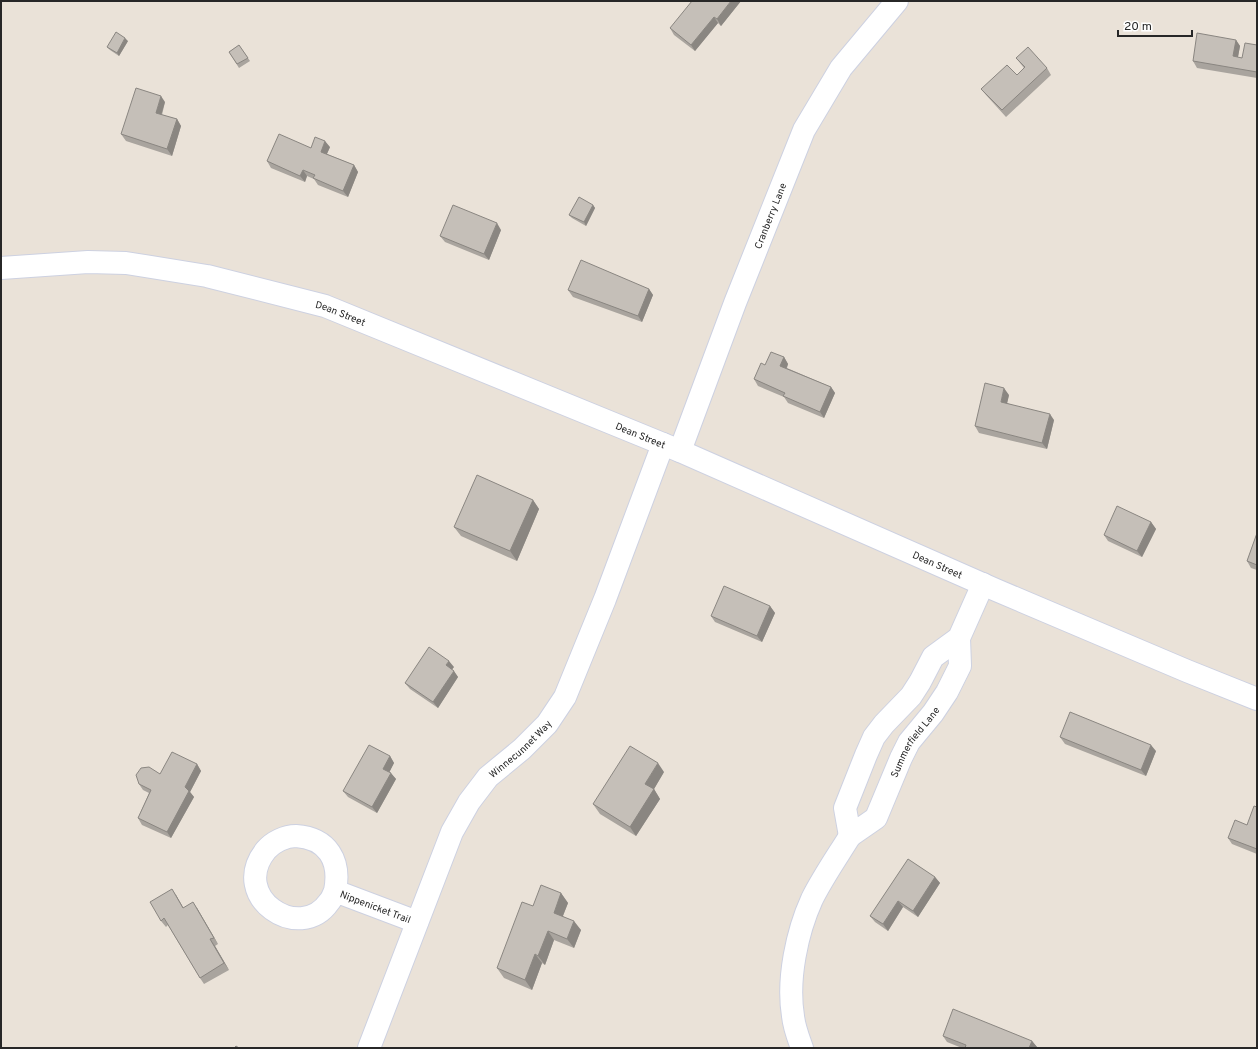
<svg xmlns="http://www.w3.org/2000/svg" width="1258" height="1049" font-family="Overpass,sans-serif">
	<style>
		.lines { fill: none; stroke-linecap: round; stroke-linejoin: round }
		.minor-casing { stroke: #cdd1e1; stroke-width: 24 }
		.minor { stroke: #fff; stroke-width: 22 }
		.wall { fill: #a9a49e }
		.shaded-wall { fill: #8a8681 }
		.building { fill: #c5bfb8; stroke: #8a8681 }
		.labels { text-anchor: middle; stroke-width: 4; stroke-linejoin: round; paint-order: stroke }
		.street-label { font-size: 10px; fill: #272727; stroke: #fff }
	</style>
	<rect width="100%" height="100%" fill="#eae2d8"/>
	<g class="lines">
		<defs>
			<g id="minor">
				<path id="s1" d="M1 268 88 262 126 263 207 276 325 306 680 451 996 590 1187 671 1257 699"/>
				<path id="s2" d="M680 451 735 303 804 130 841 68 897 1"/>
				<path id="s3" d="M959 638 933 657 920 682 911 696 884 724 874 737 866 755 845 808 850 836 876 818 901 758 909 742 933 713 947 692 960 666 959 638 983 584"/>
				<path id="s4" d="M335 891C341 861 328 838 296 836 285 836 273 842 266 850 228 897 300 944 329 902 332 899 333 895 335 891L417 922"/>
				<path id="s5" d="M369 1048 452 832 469 802 488 777 522 749 547 724 565 697 605 599 663 444"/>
				<path d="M802 1048C798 1037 794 1027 793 1016 787 979 797 932 812 899 823 877 837 857 850 836"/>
			</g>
		</defs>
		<use href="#minor" class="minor-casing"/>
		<use href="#minor" class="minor"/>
	</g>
	<path class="wall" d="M741 1 721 26 718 23 695 51 674 35 670 28Z
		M1236 40 1240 46 1238 57 1242 58 1257 45V78L1197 68 1193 61Z
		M128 41 119 56 110 50 107 47Z
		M239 45 250 61 239 68 229 52Z
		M1016 58 1047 68 1051 75 1006 117 986 95 981 89 1017 75 1024 68Z
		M165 102 162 115 177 119 181 126 172 156 126 141 121 134Z
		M330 147 327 154 354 165 358 172 348 197 318 185 314 179 307 176 305 182 271 168 267 161 311 148Z
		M593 205 595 208 586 226 572 218 569 215Z
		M501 230 489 260 445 242 440 236Z
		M649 289 653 295 642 322 573 297 568 290Z
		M784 357 788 364 787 368 831 387 835 393 824 418 788 403 784 397 758 386 754 379 765 365Z
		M1009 395 1007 403 1054 420 1047 449 979 433 975 426Z
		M533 500 539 509 517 561 461 536 454 527Z
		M1151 522 1156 529 1142 557 1108 541 1104 535Z
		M1257 533V570L1251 568 1247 561Z
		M770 606 775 613 762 642 715 622 711 616Z
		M454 667 452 669 458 677 438 708 410 689 405 683Z
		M1060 737 1156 751 1146 776 1065 744Z
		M390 756 394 763 389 772 396 779 377 813 348 797 343 791Z
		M197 764 201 771 190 792 194 797 171 838 142 825 138 818 149 793 143 790 139 784 160 774Z
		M664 772 654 789 660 799 636 836 600 814 593 804Z
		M1257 807V854L1232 844 1228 838 1247 825Z
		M935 877 940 883 918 917 903 907 888 931 875 922 870 916Z
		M561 893 568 903 563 916 581 930 574 948 554 940 545 965 542 963 532 990 504 978 497 968 533 906Z
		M176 895 183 908H197L218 944 215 946 229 970 204 984 200 978 168 925 166 927 161 921Z
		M943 1036 1032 1041 1037 1047 1036 1048H962L947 1042Z"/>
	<path class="shaded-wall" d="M731 1H741L721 26 717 19Z
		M714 17 718 23 695 51 691 45Z
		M125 38 128 41 119 56 117 53Z
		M1236 40 1240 46 1237 62 1233 56Z
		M161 96 165 102 160 119 156 113Z
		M177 119 181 126 172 156 167 149Z
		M325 141 330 147 325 158 321 152Z
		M354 165 358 172 348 197 343 191Z
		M303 170 307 176 305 182 300 176Z
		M593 205 595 208 586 226 584 222Z
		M497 223 501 230 489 260 484 254Z
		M649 289 653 295 642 322 638 316Z
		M784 357 788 364 785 372 780 366Z
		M831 387 835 393 824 418 820 412Z
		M1004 388 1009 395 1006 408 1001 402Z
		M1050 414 1054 420 1047 449 1042 443Z
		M533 500 539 509 517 561 510 551Z
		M1151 522 1156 529 1142 557 1137 551Z
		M770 606 775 613 762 642 757 636Z
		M449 661 454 667 450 672 446 665Z
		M454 671 458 677 438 708 433 702Z
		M1151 745 1156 751 1146 776 1141 770Z
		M390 756 394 763 388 775 383 769Z
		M658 763 664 772 654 789 660 799 636 836 630 827 645 784Z
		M197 764 201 771 190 792 194 797 171 838 167 832 185 787Z
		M391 773 396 779 377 813 372 807Z
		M935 877 940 883 918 917 913 911Z
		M172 889 176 895 187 914 183 908Z
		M561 893 568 903 560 923 554 913Z
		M898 901 903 907 888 931 883 924Z
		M193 902 197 908 218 944 214 938Z
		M574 921 581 930 574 948 567 939Z
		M548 931 554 940 545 965 538 956Z
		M210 939 215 946 229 970 224 963Z
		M535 954 542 963 532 990 525 980Z
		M1032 1041 1037 1047 1036 1048H1029Z"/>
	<path class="building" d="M692 1H731L717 19 714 17 691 45 670 28Z
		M116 32 125 38 117 53 107 47Z
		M1197 33 1236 40 1233 56 1242 58 1245 43 1257 45V72L1193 61Z
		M239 45 248 58 237 64 229 52Z
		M1028 47 1047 68 1002 110 981 89 1007 65 1017 75 1025 67 1016 58Z
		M136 88 161 96 156 113 177 119 167 149 121 134Z
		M279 134 311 148 315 137 325 141 321 152 354 165 343 191 313 178 315 175 303 170 300 176 267 161Z
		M579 197 593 205 584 222 569 215Z
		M453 205 497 223 484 254 440 236Z
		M581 260 649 289 638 316 568 290Z
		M771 352 784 357 780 366 831 387 820 412 783 396 785 393 754 379 761 363 765 365Z
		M985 383 1004 388 1001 402 1050 414 1042 443 975 426Z
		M477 475 533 500 510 551 454 527Z
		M1117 506 1151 522 1137 551 1104 535Z
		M1257 533V565L1247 561Z
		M724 586 770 606 757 636 711 616Z
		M429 647 449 661 446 665 454 671 433 702 405 683Z
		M1070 712 1151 745 1141 770 1060 737Z
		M369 745 390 756 383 769 391 773 372 807 343 791Z
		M630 746 658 763 645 784 654 789 630 827 593 804Z
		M172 752 197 764 185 787 189 791 167 832 138 818 151 790 139 784 136 775 141 768 149 767 160 774Z
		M1254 806 1257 807V849L1228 838 1235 820 1247 825Z
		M908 859 935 877 913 911 898 901 883 924 870 916Z
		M541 885 561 893 554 913 574 921 567 939 548 931 538 956 535 954 525 980 497 968 522 902 533 906Z
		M172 889 183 908 193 902 214 938 210 939 224 963 200 978 164 918 161 921 150 902Z
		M953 1009 1032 1041 1029 1048H965L966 1045 943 1036Z
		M236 1046 239 1048H234Z"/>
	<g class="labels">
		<g class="street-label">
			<text dy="4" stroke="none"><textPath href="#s2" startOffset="252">Cranberry Lane</textPath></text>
			<text dy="4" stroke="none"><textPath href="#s1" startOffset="346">Dean Street</textPath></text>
			<text dy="4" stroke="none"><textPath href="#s1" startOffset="670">Dean Street</textPath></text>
			<text dy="4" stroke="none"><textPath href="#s1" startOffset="994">Dean Street</textPath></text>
			<text dy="4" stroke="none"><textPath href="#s3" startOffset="355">Summerfield Lane</textPath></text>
			<text dy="4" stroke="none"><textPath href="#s5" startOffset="340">Winnecunnet Way</textPath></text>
			<text dy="4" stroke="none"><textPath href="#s4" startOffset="300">Nippenicket Trail</textPath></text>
		</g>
	</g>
	<rect width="1258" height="1049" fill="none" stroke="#272727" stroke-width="4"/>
	<path d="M1118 30v6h74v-6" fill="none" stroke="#272727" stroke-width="2"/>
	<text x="1124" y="30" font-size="12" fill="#272727" stroke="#ffffff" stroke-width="3" paint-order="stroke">20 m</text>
</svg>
